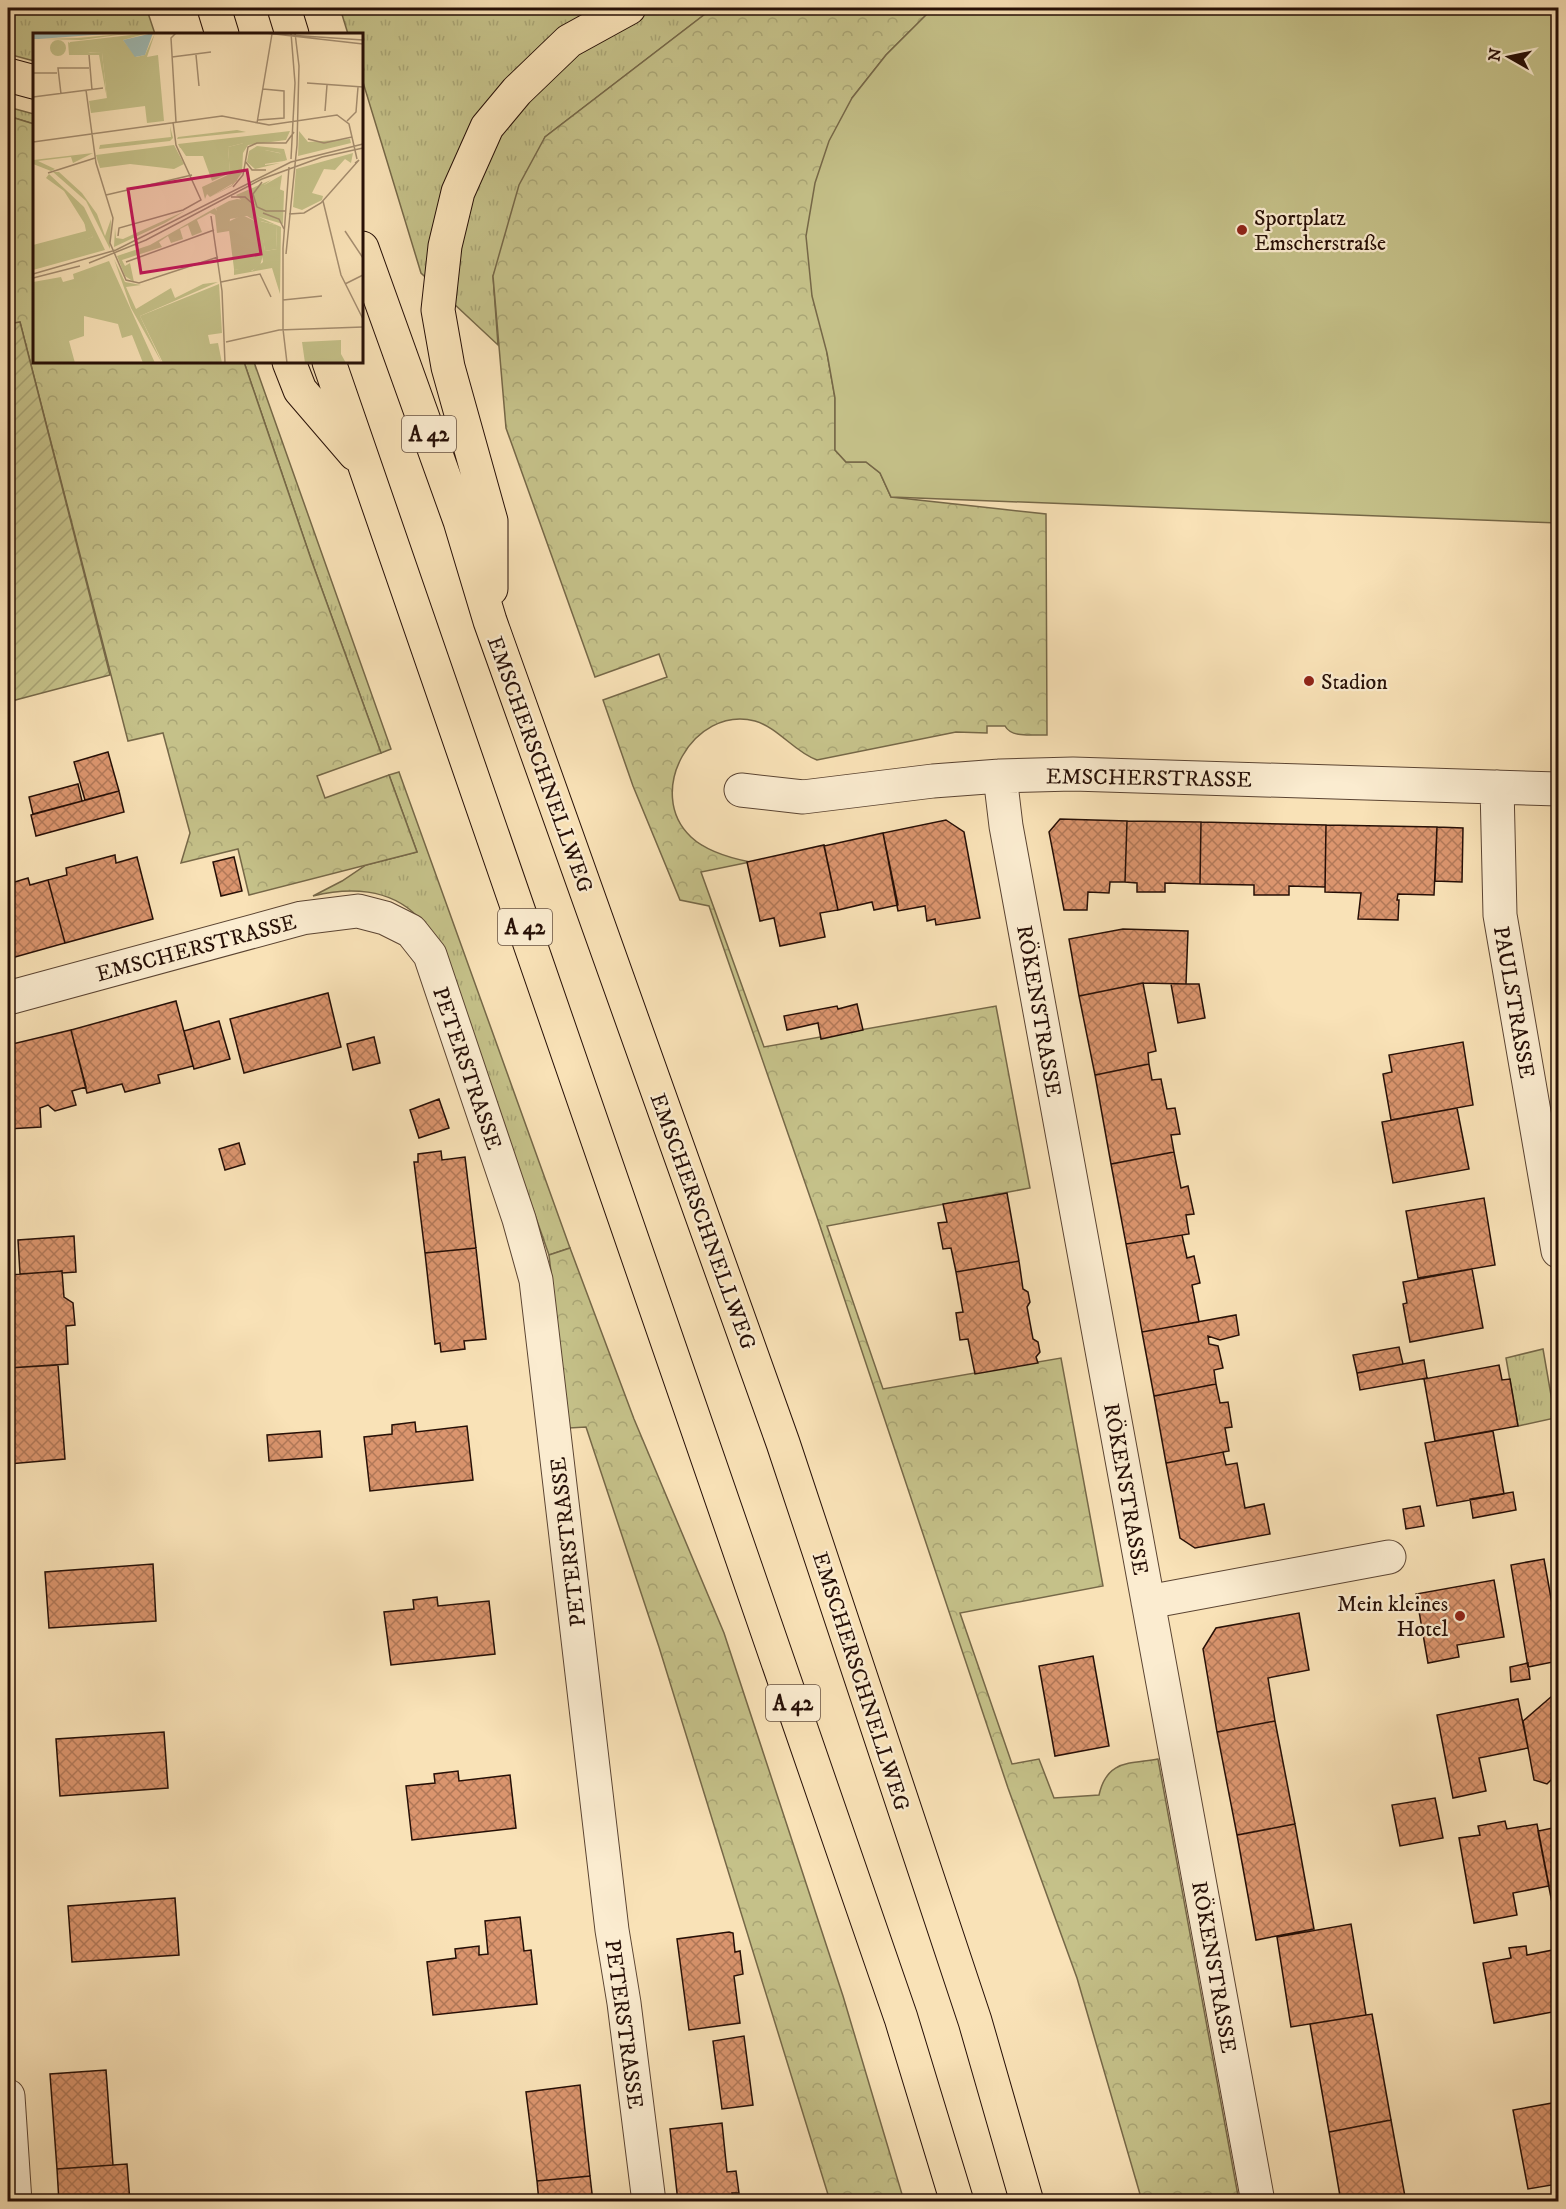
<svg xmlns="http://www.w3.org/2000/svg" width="1566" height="2209" font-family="'IM FELL DW Pica',serif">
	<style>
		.grass { fill: url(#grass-tufts); stroke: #766848; stroke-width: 1.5 }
		.forest { fill: url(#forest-crowns); stroke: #766848; stroke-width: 1.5 }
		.garden { fill: url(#garden-furrows); stroke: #766848; stroke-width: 1.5 }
		.pitch { fill: #c5c189; stroke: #766848; stroke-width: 1.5 }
		.building { fill: url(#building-cross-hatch); stroke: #260f06; stroke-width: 1.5 }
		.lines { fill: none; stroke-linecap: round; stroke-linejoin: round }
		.minor-casing { stroke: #5b4432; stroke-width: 35 }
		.highway-casing { stroke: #260f06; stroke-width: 35 }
		.minor { stroke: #fbecd0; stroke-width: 33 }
		.highway { stroke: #f9e2b7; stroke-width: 33 }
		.poi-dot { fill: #8f2418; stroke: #fbecd0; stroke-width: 2 }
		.labels { text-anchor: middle; stroke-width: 4.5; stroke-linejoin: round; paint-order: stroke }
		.shield { fill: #fbecd0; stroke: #665143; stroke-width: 1.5 }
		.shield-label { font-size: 21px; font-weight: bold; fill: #260f06 }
		.poi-label { font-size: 22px; fill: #260f06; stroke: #fbecd0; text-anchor: start }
		.street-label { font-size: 22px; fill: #260f06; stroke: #fbecd0 }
		.inset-road { fill: none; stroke: #a58e70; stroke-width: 1.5 }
		.view { fill: #c2185b; fill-opacity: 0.15; stroke: #c2185b; stroke-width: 3 }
		.inset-edge { fill: none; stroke: #260f06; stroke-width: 3 }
	</style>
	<defs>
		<pattern id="grass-tufts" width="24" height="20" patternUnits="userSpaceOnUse" patternTransform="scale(1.5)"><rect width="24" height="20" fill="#c5c189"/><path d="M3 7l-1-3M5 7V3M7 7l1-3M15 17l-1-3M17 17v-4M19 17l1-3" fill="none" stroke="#a9a575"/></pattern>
		<pattern id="forest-crowns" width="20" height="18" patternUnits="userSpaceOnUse" patternTransform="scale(1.5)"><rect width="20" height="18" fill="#c5c189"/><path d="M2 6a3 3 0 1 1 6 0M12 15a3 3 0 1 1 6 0" fill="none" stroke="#a9a575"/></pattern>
		<pattern id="garden-furrows" width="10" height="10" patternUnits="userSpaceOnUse" patternTransform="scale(1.5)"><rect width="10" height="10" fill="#c5c189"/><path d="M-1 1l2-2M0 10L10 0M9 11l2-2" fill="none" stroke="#a9a575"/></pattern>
		<pattern id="building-cross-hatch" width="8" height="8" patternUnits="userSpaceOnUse" patternTransform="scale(1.5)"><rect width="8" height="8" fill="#db956e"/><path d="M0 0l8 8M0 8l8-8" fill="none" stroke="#b17858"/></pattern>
	</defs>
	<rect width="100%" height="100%" fill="#f9e2b7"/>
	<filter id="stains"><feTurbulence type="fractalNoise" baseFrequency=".00333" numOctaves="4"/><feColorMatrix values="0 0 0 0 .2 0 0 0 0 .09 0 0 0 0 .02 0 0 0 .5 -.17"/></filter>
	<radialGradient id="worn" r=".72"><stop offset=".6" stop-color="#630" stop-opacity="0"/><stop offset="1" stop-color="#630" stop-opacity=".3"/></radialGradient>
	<path class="grass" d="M8 8H153L147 10 155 34H34V61L8 54Z
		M340 8H713L545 137 493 276 498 345 421 273 362 79V34H348Z
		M8 107 34 114V124L8 116Z
		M244 362H254L391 749 381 753 312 562Z
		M399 772 570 1248 549 1255 442 950C434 939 427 926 417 916 389 888 349 887 313 896L342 881 366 865 417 852 389 775Z
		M1543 1349 1555 1418 1518 1426 1506 1358Z"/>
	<path class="forest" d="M713 8H937L928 13 886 55 852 98 827 353 835 398V450L846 462H866L880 473 891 497 1046 514 1047 735C1035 734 1012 739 1005 726H987V733L956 732 817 760C794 752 779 728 755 721 693 705 644 793 691 837 706 851 730 858 750 862L701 872 764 1047 996 1006 1030 1188 827 1226 883 1389 1061 1358 1103 1586 960 1613 1012 1764 1039 1759 1054 1798 1099 1795C1107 1760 1128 1764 1158 1759L1239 2201H1142L1077 1978 1008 1788 818 1220 709 906 680 900 633 786 603 700 667 677 659 654 595 677 506 428 493 276 519 185 545 137Z
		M8 116 34 124V362H244L312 562 381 753 317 776 325 798 389 775 417 852 249 895 238 849 181 863 190 833 163 733 128 741 20 322 8 324Z
		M570 1248 634 1419 724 1633 843 1996 904 2201H830L659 1647 586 1427 569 1428 549 1255Z"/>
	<path class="garden" d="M20 322 110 675 8 702V324Z"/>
	<path class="pitch" d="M937 8H1558V523L891 497 880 473 866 462H846L835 450V398L827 353 812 296 806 236 815 183 829 141 852 98 886 55 928 13Z"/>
	<path class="building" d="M108 752 119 791 85 800 74 762Z
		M78 784 82 801 33 814 29 797Z
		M119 791 124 812 36 836 31 815Z
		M1060 819 1127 821 1125 882H1110L1109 893 1088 892 1087 910H1064L1049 832Z
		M946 820 964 832 980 918 936 925 935 919 927 921 925 906 898 911 883 833Z
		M1127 821 1201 822 1200 884 1165 883V892H1137V883L1125 882Z
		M1201 822 1326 825 1325 887 1289 886V895H1254V885L1200 884Z
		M1326 825 1437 827 1434 895 1398 894 1397 900H1399L1398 920 1358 919 1361 893 1325 892Z
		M1437 827 1463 828 1462 882 1435 881Z
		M883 833 898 905 874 910 872 902 838 910 824 846Z
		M824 845 838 910 820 913 825 937 780 946 774 918 760 921 747 862Z
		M115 855 116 863 137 857 153 919 65 943 48 880 67 875 66 868Z
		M234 857 242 891 221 896 213 862Z
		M28 878 30 885 48 880 65 943 8 959V884Z
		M1123 929 1188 931 1186 984 1143 983 1079 996 1069 939Z
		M1143 983 1156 1051 1148 1053 1149 1064 1095 1075 1079 996Z
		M1171 984H1199L1205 1018 1178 1023Z
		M328 993 341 1047 244 1073 230 1019Z
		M176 1001 193 1066 158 1075 160 1083 125 1092 122 1084 87 1093 71 1030Z
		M857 1004 863 1030 821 1039 818 1023 787 1030 784 1016 837 1006 838 1009Z
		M219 1021 230 1059 194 1069 184 1031Z
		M71 1030 86 1087 72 1091 76 1105 55 1111 48 1105 40 1108 41 1127 8 1129V1045Z
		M374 1037 380 1063 353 1070 347 1044Z
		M1463 1042 1473 1105 1391 1120 1383 1074 1392 1072 1389 1055Z
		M1149 1064 1152 1080 1161 1079 1167 1109 1175 1108 1180 1134 1171 1135 1174 1152 1111 1164 1095 1075Z
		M439 1099 449 1128 419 1138 410 1110Z
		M1457 1108 1469 1169 1393 1183 1382 1122Z
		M239 1143 245 1164 225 1170 219 1149Z
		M441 1151 442 1160 465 1157 476 1248 425 1253 414 1162H418V1154Z
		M1174 1152 1181 1188 1188 1186 1194 1214 1186 1215 1189 1234 1126 1244 1111 1164Z
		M1007 1193 1019 1261 956 1272 951 1248 943 1249 938 1223 947 1222 943 1204Z
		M1484 1198 1495 1265 1418 1278 1406 1211Z
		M1182 1235 1187 1258 1194 1256 1200 1283 1192 1285 1199 1322 1142 1332 1126 1244Z
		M74 1236 76 1272 62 1273V1271L20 1274 18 1240Z
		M476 1248 486 1339 464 1341 465 1349 441 1352 440 1343 435 1344 425 1253Z
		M1019 1261 1023 1289 1028 1292 1030 1302 1027 1307 1033 1339 1038 1342 1040 1352 1036 1357 1038 1363 975 1374 968 1339 960 1340 956 1313 963 1312 956 1272Z
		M1472 1269 1483 1328 1410 1342 1403 1304 1407 1303 1403 1282Z
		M62 1271 64 1297 73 1303 75 1325 66 1326 68 1364 8 1368V1275Z
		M1236 1315 1239 1335 1220 1340 1208 1336 1209 1344 1218 1346 1223 1368 1214 1370 1216 1384 1154 1396 1142 1332Z
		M1399 1347 1403 1364 1357 1373 1353 1355Z
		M1424 1360 1427 1378 1360 1390 1357 1373Z
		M58 1365 65 1459 9 1464 8 1368Z
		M1499 1365 1502 1380 1510 1379 1518 1426 1435 1441 1424 1379Z
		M1216 1384 1220 1403 1228 1402 1232 1427 1225 1428 1229 1451 1166 1463 1154 1396Z
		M415 1422 416 1432 467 1426 473 1480 370 1491 364 1437 392 1434V1425Z
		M320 1431 322 1457 269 1461 267 1435Z
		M1493 1431 1504 1494 1437 1506 1425 1443Z
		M1223 1452 1226 1465 1237 1463 1245 1508 1264 1504 1270 1534 1195 1548 1180 1538 1166 1463Z
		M1513 1492 1516 1510 1473 1518 1470 1499Z
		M1420 1506 1424 1526 1406 1529 1403 1509Z
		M1544 1559 1558 1637V1661L1528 1667 1511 1565Z
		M153 1564 156 1621 49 1628 45 1572Z
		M1494 1580 1504 1637 1457 1645 1459 1657 1428 1663 1416 1594Z
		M437 1597 438 1606 489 1601 495 1654 391 1665 384 1612 414 1609 413 1600Z
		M1299 1613 1309 1670 1268 1678 1275 1721 1217 1732 1203 1649 1216 1628Z
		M1093 1656 1109 1746 1055 1756 1039 1666Z
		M1528 1663 1530 1679 1511 1682 1510 1667Z
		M1552 1696 1558 1698V1757L1553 1762 1557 1774 1547 1784 1534 1780 1523 1721Z
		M1518 1699 1528 1748 1479 1758 1486 1791 1453 1798 1437 1715Z
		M1275 1721 1295 1824 1237 1835 1217 1732Z
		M164 1732 168 1788 60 1796 56 1739Z
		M458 1771 459 1781 510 1775 516 1828 412 1840 406 1786 435 1783 434 1774Z
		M1435 1798 1443 1838 1400 1846 1392 1805Z
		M1505 1821 1507 1829 1537 1824 1549 1886 1513 1893 1517 1915 1474 1923 1459 1838 1480 1835 1478 1826Z
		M1295 1824 1314 1929 1256 1940 1237 1835Z
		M1558 1827V1912L1554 1913 1538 1831Z
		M175 1898 179 1955 72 1962 68 1906Z
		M520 1917 524 1951 531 1950 537 2004 433 2015 427 1962 456 1958 455 1949 479 1946V1955L488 1954 485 1921Z
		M1351 1924 1366 2015 1291 2027 1277 1937Z
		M729 1932 733 1933 735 1952 740 1951 743 1974 734 1976 740 2023 689 2030 677 1939Z
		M1526 1946 1527 1955 1558 1949V2011L1494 2023 1483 1963 1511 1958 1509 1948Z
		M1372 2014 1391 2120 1329 2132 1310 2024Z
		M744 2036 753 2105 722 2109 713 2041Z
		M106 2070 113 2165 57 2169 50 2074Z
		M580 2085 590 2176 537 2181 526 2092Z
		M1558 2102V2158L1554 2159 1558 2184 1528 2189 1513 2110Z
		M1391 2120 1406 2202H1341L1329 2132Z
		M722 2123 727 2172 736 2171 739 2193H732L733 2202H678L670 2129Z
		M127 2164 130 2202H59L57 2169Z
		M590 2176 593 2202H539L537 2181Z"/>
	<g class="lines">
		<defs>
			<path id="minor" d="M1000 776 1006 826 1258 2202
				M1497 787 1500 915 1558 1251
				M741 790 803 797 933 781 1000 776 1073 774 1558 789
				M8 998 302 918 358 911 385 918 411 931 430 955 519 1219 536 1280 612 1930 624 2003 649 2202
				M1148 1602 1389 1557
				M8 2096 15 2202"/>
			<path id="highway" d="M214 8 222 34
				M284 8 292 34
				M8 75 34 82
				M362 248 460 521 490 621 783 1443 975 2021 1027 2202
				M289 362 300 390 355 454
				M329 362 901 2018 957 2202
				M491 589V521L448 367 438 310 445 246 458 192 487 127 517 91 569 41 629 8"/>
		</defs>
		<use href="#minor" class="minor-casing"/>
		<use href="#highway" class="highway-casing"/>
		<use href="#minor" class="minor"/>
		<use href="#highway" class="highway"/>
	</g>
	<g class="poi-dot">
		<circle cx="1242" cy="230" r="6"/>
		<circle cx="1309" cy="681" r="6"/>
		<circle cx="1460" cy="1616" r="6"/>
	</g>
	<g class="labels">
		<g class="shield">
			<rect x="402" y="416" width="54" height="36" rx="4.5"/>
			<rect x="498" y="909" width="54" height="36" rx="4.5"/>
			<rect x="766" y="1685" width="54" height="36" rx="4.5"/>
		</g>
		<g class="shield-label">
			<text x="429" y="441">A 42</text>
			<text x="525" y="934">A 42</text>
			<text x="793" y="1710">A 42</text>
		</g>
		<g class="poi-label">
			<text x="1254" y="225">Sportplatz<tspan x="1254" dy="25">Emscherstraße</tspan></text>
			<text x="1321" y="689">Stadion</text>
			<text x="1448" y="1611" text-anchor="end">Mein kleines<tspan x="1448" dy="25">Hotel</tspan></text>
		</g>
		<g class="street-label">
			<text transform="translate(541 764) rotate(70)" y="8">EMSCHERSCHNELLWEG</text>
			<text transform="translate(1149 777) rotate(1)" y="8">EMSCHERSTRASSE</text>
			<text transform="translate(196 947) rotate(-15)" y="8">EMSCHERSTRASSE</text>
			<text transform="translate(1515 1002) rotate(80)" y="8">PAULSTRASSE</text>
			<text transform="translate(1040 1011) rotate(80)" y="8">RÖKENSTRASSE</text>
			<text transform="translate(468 1068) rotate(71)" y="8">PETERSTRASSE</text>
			<text transform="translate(704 1221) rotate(70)" y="8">EMSCHERSCHNELLWEG</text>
			<text transform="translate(1127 1489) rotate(80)" y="8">RÖKENSTRASSE</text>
			<text transform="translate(567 1542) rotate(-97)" y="8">PETERSTRASSE</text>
			<text transform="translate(862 1681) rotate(72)" y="8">EMSCHERSCHNELLWEG</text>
			<text transform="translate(1215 1967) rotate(80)" y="8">RÖKENSTRASSE</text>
			<text transform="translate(625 2024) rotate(82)" y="8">PETERSTRASSE</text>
		</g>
	</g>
	<g transform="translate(33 33)">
		<rect width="330" height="330" fill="#f9e2b7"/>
		<path d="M100 0 48 7 12 6 44 5ZM35 9 57 20H69L74 66 66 22H36ZM257 98 253 107 215 112 210 120 209 140 199 153 177 164 199 152 211 106 147 115 145 111ZM224 113 251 116 254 127 251 128 247 120 232 117V132L247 130 222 136 214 129 216 118ZM238 147 231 152 246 163V156L251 158 250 191 226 184 203 162ZM50 183 60 204 0 227V212L53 198ZM227 188 243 192 244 216 232 218Z" fill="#c5c189"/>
		<path d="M115 0 90 7 103 24 112 22 122 0 114 24 125 22 131 88 114 90 112 73 58 80 56 68 74 65 69 20 37 19V9ZM17 15a8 8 0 1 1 16 0a8 8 0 1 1-16 0ZM137 93 140 105 137 108 66 116 67 112 138 104ZM204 97 213 99 144 106 145 104ZM266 98 275 109 317 106 318 110 265 123ZM211 110 204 148 177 164 174 161 172 166 169 154 197 141 195 114ZM232 117 250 121 251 128 225 132 221 123ZM60 120 40 130 38 124 5 128 22 136 18 138 0 131V127ZM320 120 318 130 312 126 302 137 291 136 279 160 290 163 289 167 269 177 260 174 263 136ZM20 139H26L49 160 64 181 72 203 78 186 77 216 53 168ZM16 141 51 174 72 217 0 237V227L8 221 60 204 31 158 13 145ZM249 142 246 163 232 171 228 164 231 152ZM204 166 212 167 226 184 248 194 247 261 239 235 201 242V236L219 238 230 229 224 189 214 183 197 186 196 198 184 200 182 182 177 180 164 187 169 199 159 203 155 192 147 196 150 206 138 210 135 203 126 209 129 214 89 227 92 233 97 230 101 249 92 243 84 223 117 212 182 175 184 178 183 175 196 168ZM228 188 243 192 244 216 232 218ZM152 178 132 190 81 214 82 195 83 205 90 206ZM81 226 92 249 108 252 93 254 103 276 138 255 142 265 170 251 185 249 107 283 129 330 98 275ZM76 228 122 330H110L99 302 89 305 85 291 51 283V303L36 308 42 330H0V249L28 244 30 249 41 246 40 241Z" fill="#c5c189" fill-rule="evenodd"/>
		<path d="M211 105V110L195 114 197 140 179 148 170 123H153L147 114ZM141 112 151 131 141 136 97 131 67 135 64 126 63 122ZM186 251 189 300 175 302 177 311 185 310 189 330H130L107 283ZM308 307V321L313 330H272L269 309Z" fill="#c5c189"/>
		<path d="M209 182 224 189 230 222 227 233 216 239 201 236 195 189Z" fill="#c5c189"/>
		<path d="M0 0H86L6 6H0ZM120 0 112 22 102 24 90 7Z" fill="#a0bcb6"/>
		<path class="inset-road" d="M233 0 330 11M241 1 330 7M56 22 59 57M163 22 166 53M139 24 178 19M0 40H24M274 50 330 54M53 57 63 130 80 185 77 210 93 247 106 250 185 224M28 61 25 35H56M0 64 70 55M292 78 294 52M225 87 251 85V58L230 56M314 88 323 79 325 54M143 89 138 5 143 0M224 90 239 1M275 106 291 110 319 104M0 109 189 83 236 92 304 82 316 91 324 126M258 126 262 50 258 0M212 128 219 137H233M15 140 62 125M229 149 220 161 224 174 233 178H252M200 154 210 142 215 114 224 110H253L261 99M73 162 159 142M198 164H212L221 172M290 168 308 242 330 286M230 180 246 186 251 196M256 181 271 180 288 170 326 127 322 130M178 183 189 258 192 330M312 198 330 225M85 203 86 195 150 177 168 167 143 112 140 89M253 221 264 112 266 33 262 0M93 229 181 197M56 230 113 207 229 146 289 124 330 115M0 241 83 217 258 129 330 111M0 245 47 233M188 249 227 241 238 264M312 251 330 242M250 267 289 263M193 309 246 297 330 294M254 330 250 296V215L256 134"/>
		<path class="view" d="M214 137 228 221 108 240 95 156Z"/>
		<rect width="330" height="330" class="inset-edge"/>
	</g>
	<rect width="1566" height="2209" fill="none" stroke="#f9e2b7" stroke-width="30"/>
	<rect x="9" y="9" width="1548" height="2191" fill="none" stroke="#260f06" stroke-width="3"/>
	<rect x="15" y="15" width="1536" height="2179" fill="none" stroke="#260f06" stroke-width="1.5"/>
	<g transform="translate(1509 57) rotate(279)" stroke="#fbecd0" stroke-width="4.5" paint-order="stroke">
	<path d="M0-4.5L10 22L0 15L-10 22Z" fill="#260f06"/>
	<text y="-9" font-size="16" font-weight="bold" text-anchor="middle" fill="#260f06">N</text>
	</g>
	<rect width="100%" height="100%" filter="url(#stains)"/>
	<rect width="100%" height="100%" fill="url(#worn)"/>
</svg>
